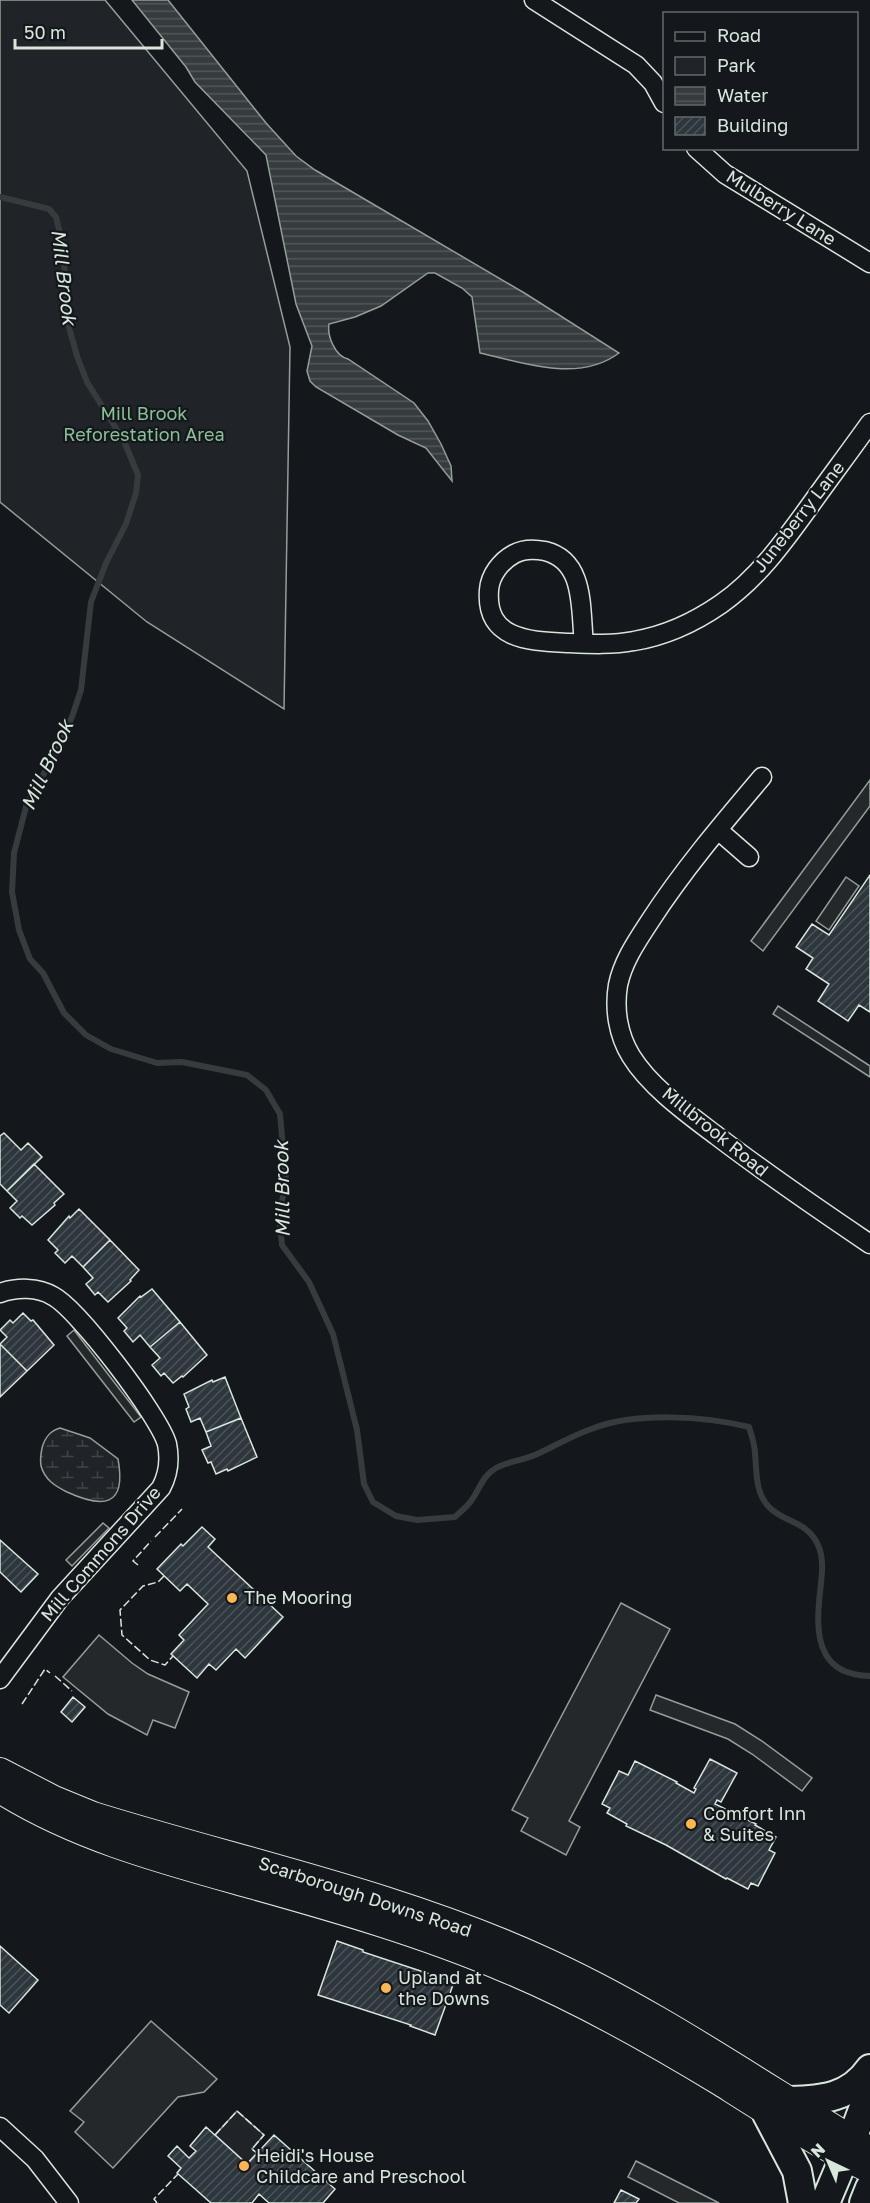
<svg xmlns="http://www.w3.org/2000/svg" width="870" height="2203" font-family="'Golos Text',sans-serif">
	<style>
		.wetland { fill: url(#wetland-marsh); stroke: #939e99; stroke-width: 1.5 }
		.park { fill: #202428; stroke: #939e99; stroke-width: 1.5 }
		.parking { fill: #24282b; stroke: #939e99; stroke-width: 1.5 }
		.water { fill: url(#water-rules); stroke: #939e99; stroke-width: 1.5 }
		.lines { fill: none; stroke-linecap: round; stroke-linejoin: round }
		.stream { stroke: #363b3e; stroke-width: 6 }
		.building { fill: url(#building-hatch); stroke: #d8e6dc; stroke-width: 1.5 }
		.street-casing { stroke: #d8e6dc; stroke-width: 21 }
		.secondary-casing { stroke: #d8e6dc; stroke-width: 28 }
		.primary-casing { stroke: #d8e6dc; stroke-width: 32 }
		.street { stroke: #14181c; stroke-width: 18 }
		.secondary { stroke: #14181c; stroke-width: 26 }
		.primary { stroke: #14181c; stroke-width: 28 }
		.fence { stroke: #d8e6dc; stroke-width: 1.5; stroke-dasharray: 8 3; stroke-linecap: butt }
		.poi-dot { fill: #ffb74d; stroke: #14181c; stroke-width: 2 }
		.labels { text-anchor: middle; stroke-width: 4.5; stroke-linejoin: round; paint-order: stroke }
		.street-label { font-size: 18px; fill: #d8e6dc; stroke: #14181c }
		.park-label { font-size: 18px; fill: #8ac095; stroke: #14181c }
		.poi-label { font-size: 18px; fill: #d8e6dc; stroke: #14181c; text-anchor: start }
		.water-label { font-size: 20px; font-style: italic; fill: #d8e6dc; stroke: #14181c }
	</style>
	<defs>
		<pattern id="wetland-marsh" width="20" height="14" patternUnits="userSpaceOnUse" patternTransform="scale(1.5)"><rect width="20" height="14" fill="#202428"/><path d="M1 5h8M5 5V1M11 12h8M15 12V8" fill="none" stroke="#404447"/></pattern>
		<pattern id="water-rules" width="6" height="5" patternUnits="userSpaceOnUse" patternTransform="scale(1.5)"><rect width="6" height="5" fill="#363b3e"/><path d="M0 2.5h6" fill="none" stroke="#525759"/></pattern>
		<pattern id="building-hatch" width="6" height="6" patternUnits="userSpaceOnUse" patternTransform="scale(1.5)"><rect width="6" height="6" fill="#2c363c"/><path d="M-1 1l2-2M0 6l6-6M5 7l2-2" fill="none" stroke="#4a5358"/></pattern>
	</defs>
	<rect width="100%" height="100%" fill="#14181c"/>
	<path class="wetland" d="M60 1428 90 1438 118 1459C127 1508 102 1508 67 1492 55 1486 45 1480 41 1466 40 1460 41 1453 42 1448 45 1437 50 1431 60 1428Z"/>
	<path class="park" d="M0 0H105L247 171 290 347 284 709 147 622 0 502Z
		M237 2111 264 2135 252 2149 257 2153 247 2164 215 2135Z"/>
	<path class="parking" d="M870 780V806L763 951 751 941Z
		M846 877 859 886 829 930 816 921Z
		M778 1006 870 1066V1077L773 1014Z
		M74 1330 141 1417 134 1422 67 1336Z
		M103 1523 109 1528 72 1566 66 1560Z
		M621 1603 670 1629 569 1821 580 1827 566 1855 521 1831 528 1818 512 1810Z
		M99 1635 132 1663 148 1674 189 1692 175 1728 153 1720 147 1735 108 1714 63 1677Z
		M656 1695 735 1724 762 1741 812 1778 802 1791 752 1754 728 1739 650 1710Z
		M151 2021 217 2079 204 2092 178 2097 113 2168 75 2132 84 2122 70 2111Z
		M636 2161 719 2203H679L628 2177Z"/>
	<path class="water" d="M132 0H168L266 123 296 156 315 170 526 294 619 353C579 383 525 363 480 353L472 297 462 288 435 273H428L381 306 355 317 329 324C327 336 335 356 348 359L414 403 428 421 441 444 451 466 452 481 426 448 398 435 316 387 310 381 307 371 312 346 296 304 266 155 195 82 186 67Z"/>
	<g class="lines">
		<path class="stream" d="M0 197 49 209 56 217 63 246 68 324 77 356 87 382 124 441 138 475 136 493 126 524 106 563 91 602 81 690 72 717 50 763 27 803 14 853 12 892 19 930 30 959 43 973 64 1013 86 1035 111 1049 157 1063 182 1062 247 1075 266 1090 280 1114 286 1182 279 1215 282 1245 309 1282 333 1334 357 1430 364 1484 373 1502 396 1516 417 1520 455 1517C460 1512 467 1507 471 1501 480 1489 482 1476 496 1468 507 1462 523 1460 535 1455 555 1446 573 1435 594 1428 637 1412 705 1416 749 1427 752 1436 755 1445 755 1454 757 1473 755 1491 768 1506 783 1523 807 1520 818 1545 826 1562 820 1585 819 1603 815 1644 824 1675 870 1676"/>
	</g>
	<path class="building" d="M870 875V1012L859 1005 848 1021 818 1001 829 984 806 969 813 958 796 947 812 924 829 935Z
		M4 1133 21 1150 28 1143 42 1157 7 1191 0 1184V1136Z
		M34 1164 64 1194 54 1203 55 1205 32 1225 22 1216 20 1218 10 1208 17 1201 7 1191Z
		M79 1209 110 1240 83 1267 72 1256 65 1263 55 1253 58 1250 48 1240 69 1216 70 1218Z
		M110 1240 139 1270 130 1280 131 1281 108 1302 98 1292 95 1295 86 1284 93 1278 83 1267Z
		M152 1289 180 1322 150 1347 140 1335 133 1342 124 1331 127 1328 118 1318 140 1296 141 1297Z
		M23 1313 31 1321 33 1320 54 1345 27 1371 0 1344 7 1337 0 1330 10 1320 13 1323Z
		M180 1322 207 1355 183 1377 182 1376 173 1383 164 1373 161 1376 152 1365 160 1358 150 1347Z
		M0 1344 27 1371 0 1397Z
		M225 1377 241 1418 206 1432 200 1418 191 1422 186 1409 189 1407 184 1394 212 1380 213 1382Z
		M241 1418 257 1457 228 1471 227 1469 216 1474 211 1462 208 1463 202 1450 211 1446 206 1432Z
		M202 1527 215 1539 208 1547 283 1617 245 1658 236 1649 216 1670 209 1664 197 1678 171 1654 184 1640 179 1635 208 1604 187 1584 180 1591 157 1569 181 1544 183 1546Z
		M0 1540 38 1574 21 1592 0 1572Z
		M73 1697 85 1707 72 1722 61 1712Z
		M710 1759 737 1773 721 1802 717 1800 715 1804 756 1824 755 1825 776 1837 769 1850 775 1853 758 1886 751 1883 748 1889 727 1878 726 1879 666 1845 626 1826 627 1824 607 1813 610 1808 602 1804 619 1771 628 1775 635 1761 677 1782 676 1783 694 1793 696 1789 694 1788Z
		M337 1941 363 1950V1952L454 1982 435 2035 410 2026 411 2025 318 1995Z
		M0 1946 38 1980 9 2013 0 2005Z
		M206 2127 247 2164 274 2135 335 2189 323 2203H269L259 2194 252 2203H211L177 2173 181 2168 168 2156 177 2146 189 2158 196 2151 190 2146Z
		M621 2190 639 2199 636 2203H614Z"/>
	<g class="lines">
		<defs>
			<path id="street" d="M534 0 636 65 653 83 664 103
				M696 148 725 174 870 263
				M584 643C580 610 586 561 545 551 535 549 523 549 514 554 501 561 490 575 489 590 485 642 533 641 570 643 591 644 613 645 634 641 664 636 695 622 721 604 757 579 783 543 809 507 829 479 850 451 870 423
				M762 777C723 823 683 870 650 921 637 941 623 961 618 985 614 1009 618 1035 631 1056 650 1087 688 1114 717 1136 767 1174 818 1209 870 1244
				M718 830 749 857
				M0 1293C17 1287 38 1287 53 1296 78 1309 160 1417 167 1444 170 1459 168 1475 161 1488L60 1598 0 1679
				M0 2127 35 2159 69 2203"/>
			<path id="secondary" d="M0 1771 54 1799 93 1815C241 1861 395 1893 537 1957 654 2009 760 2084 870 2150
				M0 1790C76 1838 164 1861 250 1885 336 1909 423 1934 505 1969 580 2000 652 2041 721 2083 770 2114 818 2145 870 2170"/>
			<path id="primary" d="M790 2101C822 2100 850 2098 870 2069
				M767 2114 797 2171 803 2203
				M825 2203 852 2139 870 2091
				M864 2203 870 2188"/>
		</defs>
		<use href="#street" class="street-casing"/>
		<use href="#secondary" class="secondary-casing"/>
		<use href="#primary" class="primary-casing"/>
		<use href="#street" class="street"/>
		<use href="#secondary" class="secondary"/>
		<use href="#primary" class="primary"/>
		<path class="fence" d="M155 1537 182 1509
			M138 1565 133 1561 151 1541
			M164 1576 158 1582 143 1586 120 1610 122 1635 150 1660 165 1665 173 1656
			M55 1676 72 1691
			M22 1704 45 1669 50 1673
			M215 2135 237 2111 264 2135 252 2149 257 2153
			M157 2203 154 2199 178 2174"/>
	</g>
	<g class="poi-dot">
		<circle cx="232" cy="1598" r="6"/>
		<circle cx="691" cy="1824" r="6"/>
		<circle cx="386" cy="1988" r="6"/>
		<circle cx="244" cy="2166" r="6"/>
	</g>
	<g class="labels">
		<g class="street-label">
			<text transform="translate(781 208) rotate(32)" y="6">Mulberry Lane</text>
			<text transform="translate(799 517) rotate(-52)" y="6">Juneberry Lane</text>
			<text transform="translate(715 1132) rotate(39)" y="6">Millbrook Road</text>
			<text transform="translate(101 1554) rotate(-49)" y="6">Mill Commons Drive</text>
			<text transform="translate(365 1897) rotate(18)" y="6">Scarborough Downs Road</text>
		</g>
		<g class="park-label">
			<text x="144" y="420">Mill Brook<tspan x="144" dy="21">Reforestation Area</tspan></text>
		</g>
		<g class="poi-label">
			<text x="244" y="1604">The Mooring</text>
			<text x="703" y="1820">Comfort Inn<tspan x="703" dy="21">&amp; Suites</tspan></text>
			<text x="398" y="1984">Upland at<tspan x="398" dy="21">the Downs</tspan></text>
			<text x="256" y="2162">Heidi's House<tspan x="256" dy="21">Childcare and Preschool</tspan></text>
		</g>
		<g class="water-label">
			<text transform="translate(64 277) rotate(83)" y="7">Mill Brook</text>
			<text transform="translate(47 765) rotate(-65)" y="7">Mill Brook</text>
			<text transform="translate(282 1189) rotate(-91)" y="7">Mill Brook</text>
		</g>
	</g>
	<rect x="663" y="12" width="195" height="138" fill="#14181c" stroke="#626a69" stroke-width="1.5"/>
	<rect x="675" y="32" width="30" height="9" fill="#14181c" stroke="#626a69" stroke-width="1.5"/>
	<text x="717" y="42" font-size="18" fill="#d8e6dc">Road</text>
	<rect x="675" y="57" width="30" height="18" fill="#202428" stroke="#626a69" stroke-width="1.5"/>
	<text x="717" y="72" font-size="18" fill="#d8e6dc">Park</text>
	<rect x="675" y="87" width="30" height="18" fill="url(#water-rules)" stroke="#626a69" stroke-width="1.5"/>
	<text x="717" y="102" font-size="18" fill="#d8e6dc">Water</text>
	<rect x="675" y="117" width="30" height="18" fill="url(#building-hatch)" stroke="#626a69" stroke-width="1.5"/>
	<text x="717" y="132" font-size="18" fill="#d8e6dc">Building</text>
	<g transform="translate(828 2161) rotate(316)" stroke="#14181c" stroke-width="4.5" paint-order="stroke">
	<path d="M0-4.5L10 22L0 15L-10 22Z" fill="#d8e6dc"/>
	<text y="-9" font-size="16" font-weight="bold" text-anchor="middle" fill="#d8e6dc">N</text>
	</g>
	<path d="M15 39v9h147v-9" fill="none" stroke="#d8e6dc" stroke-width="3"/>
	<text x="24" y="39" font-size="18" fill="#d8e6dc" stroke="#14181c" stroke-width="4.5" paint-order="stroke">50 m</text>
</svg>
